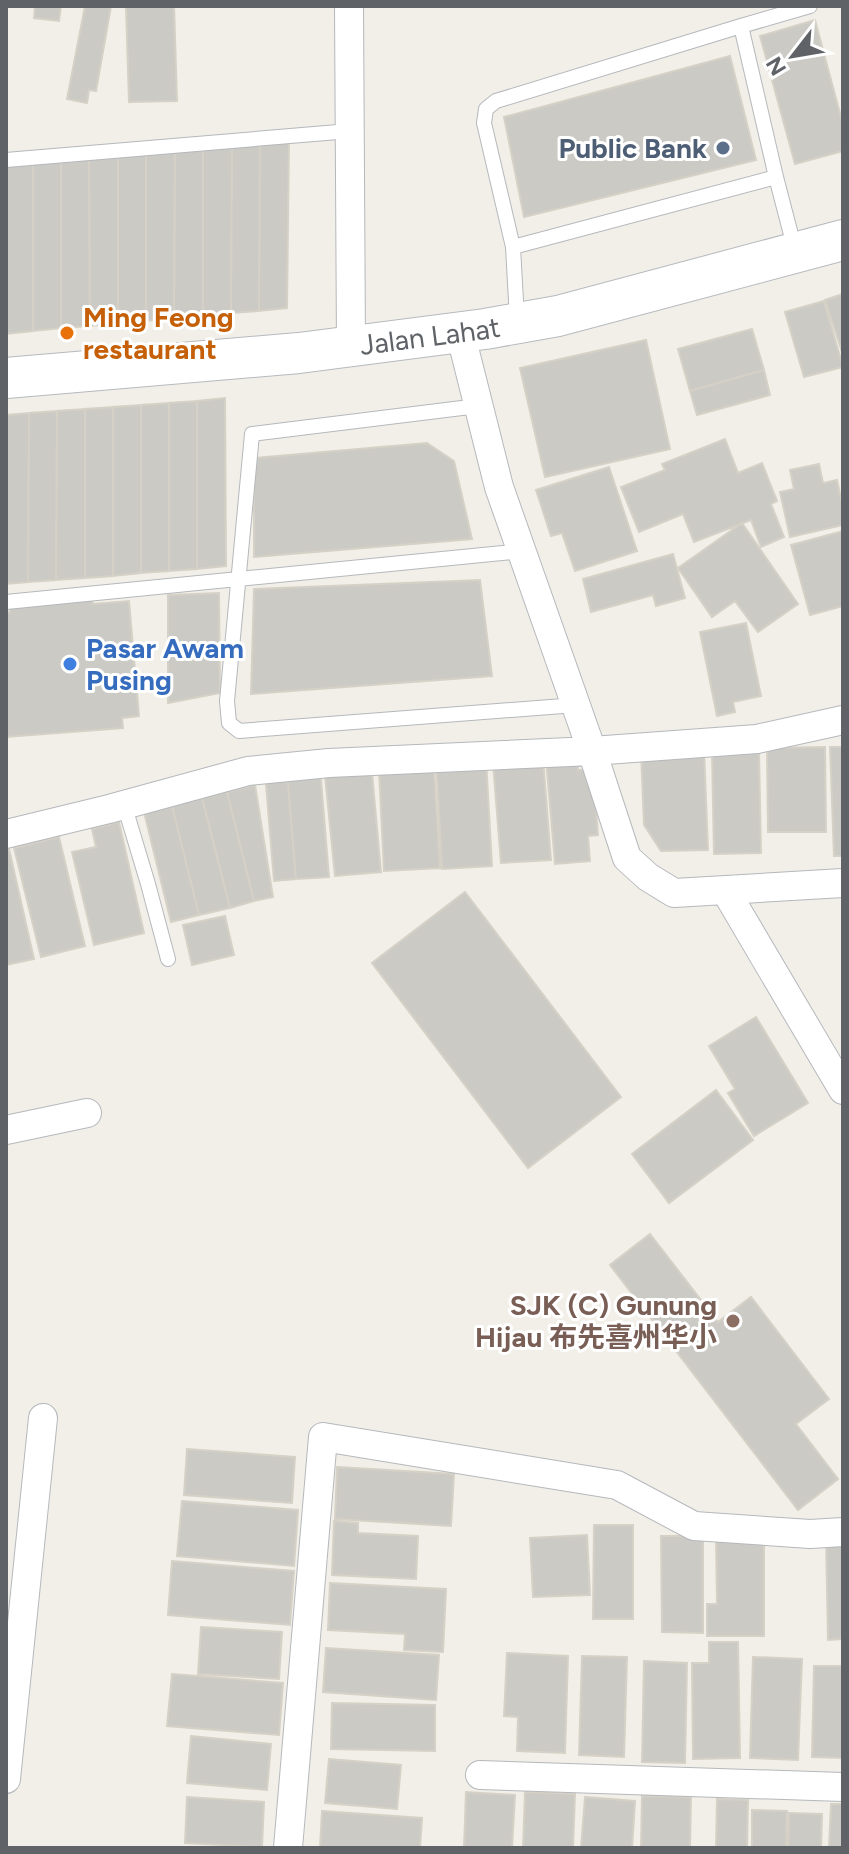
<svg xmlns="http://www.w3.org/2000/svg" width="849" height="1854" font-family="Figtree,'Noto Sans SC',sans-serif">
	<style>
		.building { fill: #cccac5; stroke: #d6d1c6; stroke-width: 2 }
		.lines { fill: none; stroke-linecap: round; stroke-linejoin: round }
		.service-casing { stroke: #b5b8bc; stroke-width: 16 }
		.minor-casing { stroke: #b5b8bc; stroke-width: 30 }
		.secondary-casing { stroke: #b6babf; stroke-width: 42 }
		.service { stroke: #fff; stroke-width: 14 }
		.minor { stroke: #fff; stroke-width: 28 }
		.secondary { stroke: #fff; stroke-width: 40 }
		.service-dot { fill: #5c6f8a; stroke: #fff; stroke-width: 3 }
		.food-dot { fill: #e8710a; stroke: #fff; stroke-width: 3 }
		.shop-dot { fill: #3f7fe0; stroke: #fff; stroke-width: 3 }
		.education-dot { fill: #8d6e63; stroke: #fff; stroke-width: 3 }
		.labels { text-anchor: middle; stroke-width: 6; stroke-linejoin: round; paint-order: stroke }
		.service-label { font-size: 28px; font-weight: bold; fill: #4e5e75; stroke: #fff; text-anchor: end }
		.food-label { font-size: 28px; font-weight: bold; fill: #c56008; stroke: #fff; text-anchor: start }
		.street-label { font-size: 28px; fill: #5f6368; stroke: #fff }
		.shop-label { font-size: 28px; font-weight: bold; fill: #366cbe; stroke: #fff; text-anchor: start }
		.education-label { font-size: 28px; font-weight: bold; fill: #785e54; stroke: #fff; text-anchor: end }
	</style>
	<rect width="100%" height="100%" fill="#f1efe8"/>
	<path class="building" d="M35 6H61L59 21 34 18Z
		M85 6H111L96 91 89 90 87 103 67 99Z
		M126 6H174L177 101 129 102Z
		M815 20 843 125V151L795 164 760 36Z
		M730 56 756 160 524 217 504 117Z
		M289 137 287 308 259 311 260 140Z
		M260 140 259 311 231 313 232 142Z
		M232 142 231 313 203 316V145Z
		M203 145V316L174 318 175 148Z
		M175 148 174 318 146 321V151Z
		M146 151V321L118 323V153Z
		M118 153V323L90 326 89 156Z
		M89 156 90 326 61 328V159Z
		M61 159V328L33 331V161Z
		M33 161V331L6 334V164Z
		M843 294V355L825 300Z
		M824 301 843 367 804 377 785 312Z
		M752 329 764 370 690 391 678 349Z
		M646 340 670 449 545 477 520 368Z
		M764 370 770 395 697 415 690 391Z
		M225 398 226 566 197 569V401Z
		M197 401V569L169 571V403Z
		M169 403V571L141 573V405Z
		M141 405V573L113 576V407Z
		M113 407V576L85 578V409Z
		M85 409V578L56 580 57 411Z
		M57 411 56 580 28 582 29 413Z
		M29 413 28 582 6 584V415Z
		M725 439 738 473 762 463 777 501 771 504 784 537 761 547 751 520 694 542 683 514 639 532 621 487 665 470 662 464Z
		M427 443 454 461 472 539 254 557V458Z
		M819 464 823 483 837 480 843 508V525L790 537 780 492 794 489 790 470Z
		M609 467 637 551 575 571 562 533 551 536 536 490Z
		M742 523 798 604 758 632 735 601 712 617 678 568Z
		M843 531V606L810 615 791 545Z
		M673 554 685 598 656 606 653 595 591 612 583 579Z
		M480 580 492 676 251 694 254 589Z
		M219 593 220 693 168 703V595Z
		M92 597 93 604 129 601 139 716 122 718 123 728 6 737V613L10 612 9 604Z
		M746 623 761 696 733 702 735 712 717 716 700 632Z
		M825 747 826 832H768L767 748Z
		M830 747H843V856H834Z
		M704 750 708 850 661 851 644 825 641 752Z
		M759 751 761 853 714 854 712 752Z
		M577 756 578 770 593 769 598 835 588 836 590 861 555 864 546 759Z
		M486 759 492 866 442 869 436 762Z
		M543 759 551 860 501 863 493 763Z
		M371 762 381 872 335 876 324 766Z
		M320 768 329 877 296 879 287 772Z
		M434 768 440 868 384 871 379 770Z
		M287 772 296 879 274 881 265 773Z
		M255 785 273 897 254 901 227 792Z
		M227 792 254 901 230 908 202 798Z
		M202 798 230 908 199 915 172 806Z
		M172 806 199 915 171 922 144 812Z
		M119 822 144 933 94 945 72 852 96 847 92 829Z
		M59 837 85 946 41 957 14 848Z
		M9 849 34 959 6 965V850Z
		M465 892 621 1097 528 1168 372 963Z
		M225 916 234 955 192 965 183 925Z
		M756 1017 808 1103 754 1136 728 1093 735 1089 709 1046Z
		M716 1090 753 1140 669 1203 632 1154Z
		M650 1234 718 1322 751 1297 829 1399 796 1424 838 1479 798 1510 610 1265Z
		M187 1449 295 1457 292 1503 184 1495Z
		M337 1467 454 1474 451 1526 335 1519Z
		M182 1501 298 1510 294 1566 177 1556Z
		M334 1521 358 1523V1533L418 1536 416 1579 332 1575Z
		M594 1525H633V1619H593Z
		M587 1535 590 1595 533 1597 530 1538Z
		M661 1536H703V1633L662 1632Z
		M716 1538H764V1636H707V1604H717Z
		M826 1538H843V1639L828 1640Z
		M172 1561 294 1571 290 1625 168 1615Z
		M330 1583 446 1589 443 1652 404 1650 405 1634 328 1630Z
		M201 1627 282 1632 279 1679 198 1674Z
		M709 1642H738L740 1758 693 1759 692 1663H709Z
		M326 1648 439 1655 436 1700 323 1692Z
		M507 1653 568 1656 565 1753 517 1751 518 1717 504 1716Z
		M582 1656 627 1657 624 1757 579 1755Z
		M753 1657 802 1659 798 1760 750 1758Z
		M644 1661 687 1663 685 1763 642 1762Z
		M814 1666H843V1758L812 1757Z
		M172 1674 283 1683 279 1735 167 1726Z
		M332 1703 435 1705V1751L331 1749Z
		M191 1736 271 1744 267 1790 187 1783Z
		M329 1759 401 1765 397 1809 325 1803Z
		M466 1792 515 1795 512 1848H464Z
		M525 1792 575 1794 573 1848H523Z
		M642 1796 691 1797 690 1848H641Z
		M187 1797 264 1802 262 1847 185 1843Z
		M585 1797 635 1801 632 1848H581Z
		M717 1799 748 1800 747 1848H716Z
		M831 1804H843V1848H829Z
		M752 1810 787 1811 786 1848H752Z
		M322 1811 422 1818 420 1848H320Z
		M789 1813 822 1814 821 1848H788Z"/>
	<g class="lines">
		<defs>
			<path id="service" d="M741 26 810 6
				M6 160 350 131
				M513 247 484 123 486 109 496 101 741 26 776 177
				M517 319 513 247 776 177 795 250
				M478 406 252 434 227 701 229 723 239 731 576 705
				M6 602 522 551
				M124 804 148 884 168 959"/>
			<path id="minor" d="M349 6 351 346
				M460 332 499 487 592 751 627 858 648 877 674 893 843 883
				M6 834 109 809 248 771 329 763 592 751 757 739 843 720
				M725 890 843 1090
				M6 1130 87 1113
				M480 1775 843 1787
				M6 1779 43 1418
				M288 1848 323 1437 617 1485 694 1526 810 1534 843 1532"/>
			<g id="secondary">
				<path id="s1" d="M6 378 299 353 485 329 558 316 843 240"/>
			</g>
		</defs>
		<use href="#service" class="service-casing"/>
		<use href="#minor" class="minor-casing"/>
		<use href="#secondary" class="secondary-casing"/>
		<use href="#service" class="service"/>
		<use href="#minor" class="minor"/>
		<use href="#secondary" class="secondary"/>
	</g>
	<circle class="service-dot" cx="723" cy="148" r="8"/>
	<circle class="food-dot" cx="67" cy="333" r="8"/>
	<circle class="shop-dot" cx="70" cy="664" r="8"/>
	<circle class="education-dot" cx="733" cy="1321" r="8"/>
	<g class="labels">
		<g class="service-label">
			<text x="707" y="158">Public Bank</text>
		</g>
		<g class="food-label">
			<text x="83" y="327">Ming Feong<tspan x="83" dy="32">restaurant</tspan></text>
		</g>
		<g class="street-label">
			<text dy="10" stroke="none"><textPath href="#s1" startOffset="426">Jalan Lahat</textPath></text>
		</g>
		<g class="shop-label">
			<text x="86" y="658">Pasar Awam<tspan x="86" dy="32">Pusing</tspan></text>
		</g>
		<g class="education-label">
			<text x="717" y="1315">SJK (C) Gunung<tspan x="717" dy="32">Hijau 布先喜州华小</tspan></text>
		</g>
	</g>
	<rect width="849" height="1854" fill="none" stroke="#5f6368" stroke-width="16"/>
	<g transform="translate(793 56) rotate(239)" stroke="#ffffff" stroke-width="6" paint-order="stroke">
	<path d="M0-6L14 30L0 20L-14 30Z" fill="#5f6368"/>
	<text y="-12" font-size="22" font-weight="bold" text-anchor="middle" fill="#5f6368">N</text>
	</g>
</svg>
